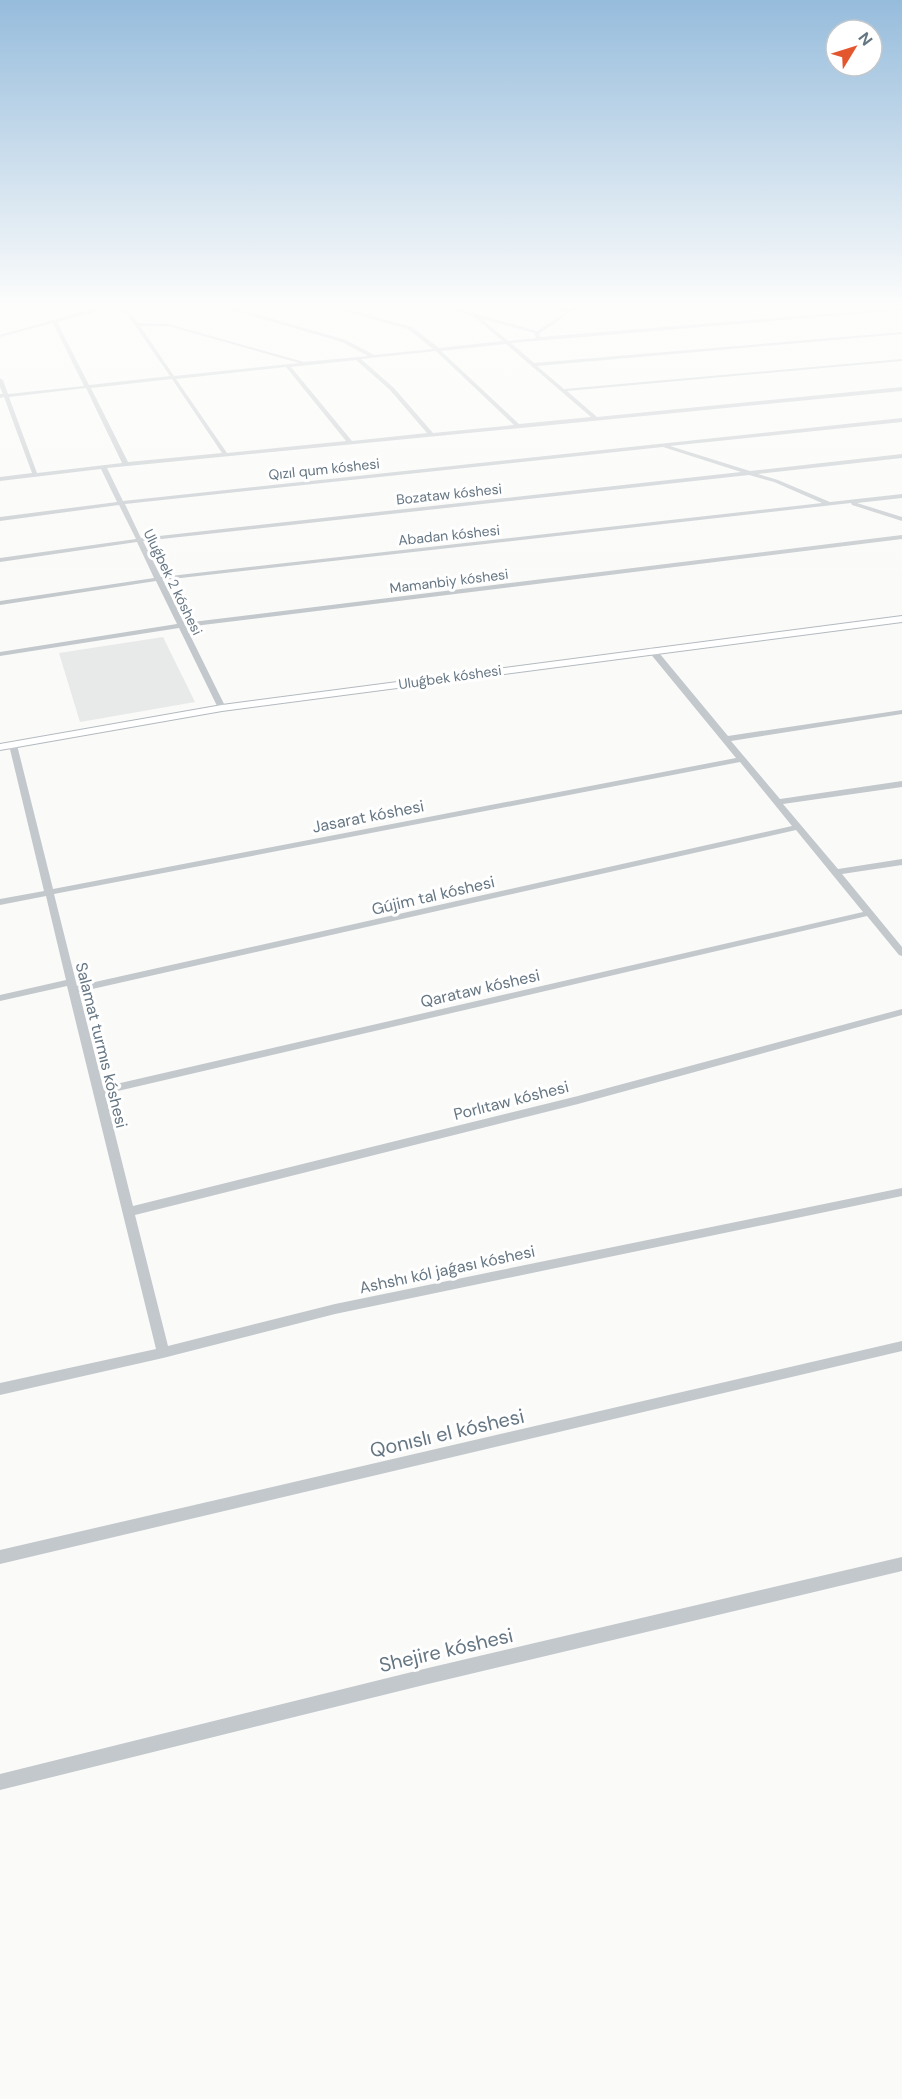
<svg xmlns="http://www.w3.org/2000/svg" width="902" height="2099" font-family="'DM Sans',sans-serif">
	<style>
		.built { fill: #e8e9e9 }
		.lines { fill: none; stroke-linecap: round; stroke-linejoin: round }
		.secondary-casing { stroke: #b3babf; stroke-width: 2 }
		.street { fill: #c3c8cc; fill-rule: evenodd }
		.secondary { fill: #fff; fill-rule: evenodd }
		.labels { text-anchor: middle; stroke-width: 6; stroke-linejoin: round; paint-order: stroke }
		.far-street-label { font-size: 14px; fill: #657683; stroke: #fff }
		.street-label { font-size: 16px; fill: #657683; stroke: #fff }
		.near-street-label { font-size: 20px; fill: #657683; stroke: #fff }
	</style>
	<rect width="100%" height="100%" fill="#fafaf8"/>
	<path class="built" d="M163 637 195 702 80 722 59 653Z"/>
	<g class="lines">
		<defs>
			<path id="secondary" d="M902 616V622L222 711 0 750V744L222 705Z"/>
		</defs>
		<use href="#secondary" class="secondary-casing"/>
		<path class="street" d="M3 306H11L0 310V308Z
			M103 306C119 306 129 310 138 323L168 324 304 362 368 356 342 342 219 306H228L346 340 374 355 433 349 408 329 326 306H335L412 327 439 348 503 341 474 317 439 306H448L537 331 567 312 546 306 569 309 586 306H609L573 310 539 334 540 337 902 308V310L511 343 534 363 902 332V334L537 366 564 389 902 359V361L567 391 597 417 902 387V391L107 468 123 501 902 418V422L670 446 750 471 902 454V458L758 474 778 480 830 502 902 494V498L857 503 902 517V521L852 505 851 503 163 580 184 623 902 535V539L186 627 226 708 222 710 218 708 179 628 0 656V652L177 624 156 581 0 605V601L154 578 137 542 0 562V558L136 539 119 505 0 521V517L117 502 101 469 0 481V477L32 473 4 397 0 398V394H3L0 387V378L3 380 8 394 84 386 53 323 0 337V335ZM109 308 127 314 170 376 89 385 57 322ZM482 319 534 333 536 338 508 341ZM140 326H168L299 363 174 376ZM506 344 591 417 519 424 441 351ZM436 351 514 425 433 433 394 388 361 359ZM356 360 390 390 427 433 352 441 291 367ZM286 367 346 441 227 453 176 379ZM172 379 222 453 128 462 91 388ZM86 388 122 463 37 473 9 397ZM663 447 741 472 141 538 125 504ZM749 475 774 482 822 503 161 577 143 541Z
			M649 648H655L728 736 902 710V714L731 741 780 799 902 781V787L783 804 838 869 902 859V865L842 874 902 947V956L899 955 867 916 105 1094 133 1206 578 1096 902 1009V1015L578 1104 135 1215 168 1346 335 1304 902 1188V1196L335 1314 163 1358 0 1395V1383L156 1349 67 986 0 1001V995L66 980 46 896 0 905V899L44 891 9 745 10 743H16L17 745 53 889 736 758 649 652ZM740 762 792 826 77 986 54 894ZM796 830 863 912 103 1087 79 992Z
			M902 1341V1351L0 1564V1550Z
			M902 1557V1571L428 1684 0 1790V1774L428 1668Z"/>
		<use href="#secondary" class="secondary"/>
	</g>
	<linearGradient id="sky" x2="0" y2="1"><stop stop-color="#96bcdc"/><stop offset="0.51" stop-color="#fdfdfc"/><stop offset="1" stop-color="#fdfdfc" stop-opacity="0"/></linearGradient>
	<rect width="902" height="600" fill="url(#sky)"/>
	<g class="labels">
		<g class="far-street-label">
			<text transform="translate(324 469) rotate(-6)" y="5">Qızıl qum kóshesi</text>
			<text transform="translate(449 494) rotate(-6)" y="5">Bozataw kóshesi</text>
			<text transform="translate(449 535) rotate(-6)" y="5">Abadan kóshesi</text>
			<text transform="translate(449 581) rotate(-7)" y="5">Mamanbiy kóshesi</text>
			<text transform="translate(173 582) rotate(64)" y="5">Uluǵbek 2 kóshesi</text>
			<text transform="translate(450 677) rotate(-8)" y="5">Uluǵbek kóshesi</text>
		</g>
		<g class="street-label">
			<text transform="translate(368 816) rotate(-11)" y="6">Jasarat kóshesi</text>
			<text transform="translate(433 895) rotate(-13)" y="6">Gújim tal kóshesi</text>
			<text transform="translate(480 988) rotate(-13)" y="6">Qarataw kóshesi</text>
			<text transform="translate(102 1045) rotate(76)" y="6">Salamat turmıs kóshesi</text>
			<text transform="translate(511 1100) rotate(-14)" y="6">Porlıtaw kóshesi</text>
			<text transform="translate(447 1269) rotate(-12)" y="6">Ashshı kól jaǵası kóshesi</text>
		</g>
		<g class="near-street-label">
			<text transform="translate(447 1433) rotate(-13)" y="7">Qonıslı el kóshesi</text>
			<text transform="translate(446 1650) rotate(-13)" y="7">Shejire kóshesi</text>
		</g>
	</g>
	<g transform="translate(854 48) rotate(52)"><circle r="28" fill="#ffffff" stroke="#c1c8cd" stroke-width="1.5"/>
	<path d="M0-4.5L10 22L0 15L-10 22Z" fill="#e4572e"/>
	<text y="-9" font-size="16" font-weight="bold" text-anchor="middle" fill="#657683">N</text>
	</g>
</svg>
